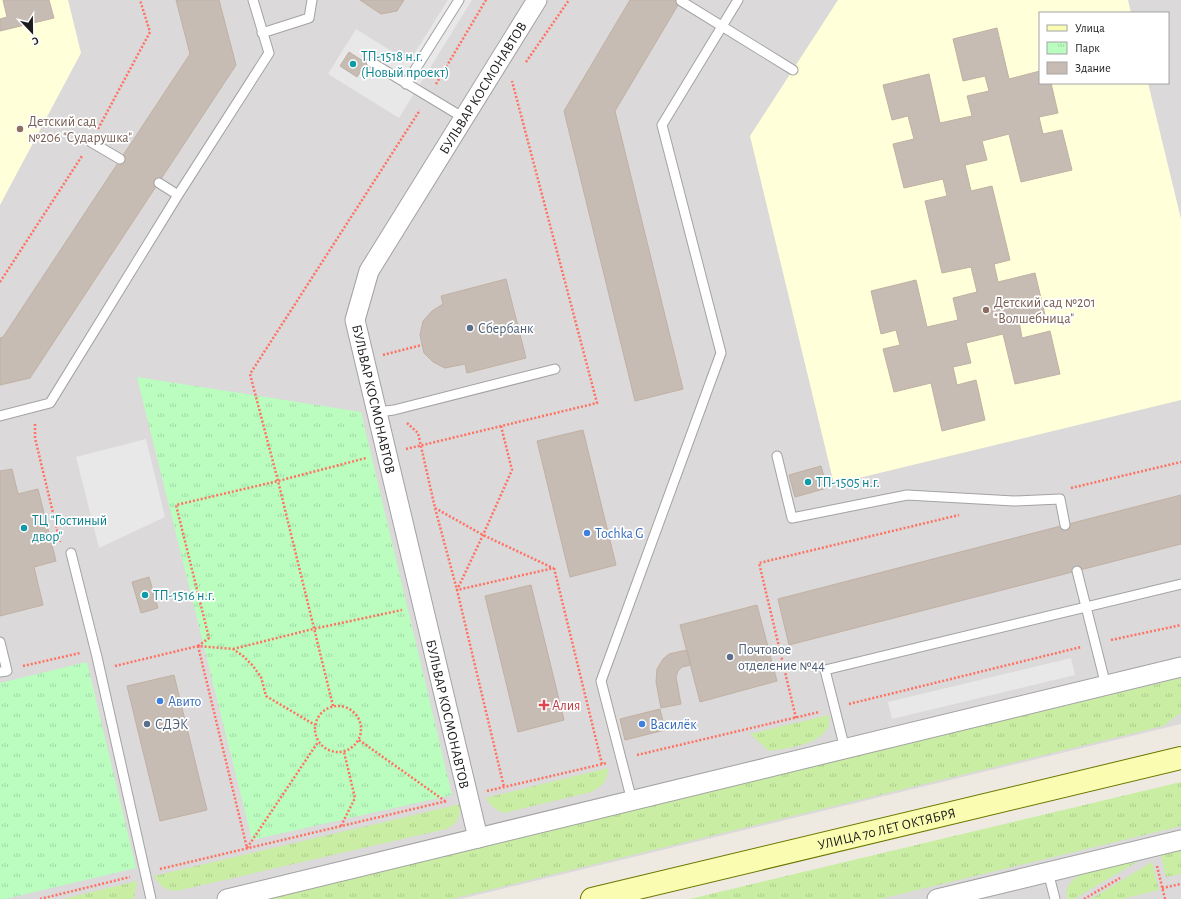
<svg xmlns="http://www.w3.org/2000/svg" width="1181" height="899" font-family="'Alegreya Sans',sans-serif">
	<style>
		.residential { fill: #dbd9d9; fill-rule: evenodd }
		.education { fill: #ffffda }
		.grass { fill: url(#grass-tufts) }
		.park { fill: url(#park-tufts) }
		.parking { fill: #e8e8e8 }
		.building { fill: #c6bcb4; stroke: #c1b0a3 }
		.lines { fill: none; stroke-linecap: round; stroke-linejoin: round }
		.lane-casing { stroke: #a3a3a3; stroke-width: 11 }
		.street-casing { stroke: #a3a3a3; stroke-width: 21 }
		.secondary-casing { stroke: #6b7700; stroke-width: 24 }
		.path { stroke: #ff7162; stroke-width: 2.5; stroke-dasharray: 2 2; stroke-linecap: butt }
		.lane { stroke: #fff; stroke-width: 9 }
		.street { stroke: #fff; stroke-width: 19 }
		.secondary { stroke: #fafdb1; stroke-width: 22 }
		.culture-dot { fill: #0f9aa8; stroke: #fff; stroke-width: 1.5 }
		.education-dot { fill: #8d6e63; stroke: #fff; stroke-width: 1.5 }
		.service-dot { fill: #5c6f8a; stroke: #fff; stroke-width: 1.5 }
		.shop-dot { fill: #3f7fe0; stroke: #fff; stroke-width: 1.5 }
		.health-dot { fill: #e0444e; stroke: #fff; stroke-width: 1.5 }
		.labels { text-anchor: middle; stroke-width: 3.5; stroke-linejoin: round; paint-order: stroke }
		.culture-label { font-size: 14px; fill: #0d838f; stroke: #fff; text-anchor: start }
		.street-label { font-size: 14px; fill: #1c1c1c; stroke: #fff }
		.education-label { font-size: 14px; fill: #785e54; stroke: #fff; text-anchor: start }
		.service-label { font-size: 14px; fill: #4e5e75; stroke: #fff; text-anchor: start }
		.shop-label { font-size: 14px; fill: #366cbe; stroke: #fff; text-anchor: start }
		.health-label { font-size: 14px; fill: #be3a42; stroke: #fff; text-anchor: start }
	</style>
	<defs>
		<pattern id="grass-tufts" width="24" height="20" patternUnits="userSpaceOnUse"><rect width="24" height="20" fill="#c8eda3"/><path d="M3 7l-1-3M5 7V3M7 7l1-3M15 17l-1-3M17 17v-4M19 17l1-3" fill="none" stroke="#abcb8c"/></pattern>
		<pattern id="park-tufts" width="24" height="20" patternUnits="userSpaceOnUse"><rect width="24" height="20" fill="#bafdbf"/><path d="M3 7l-1-3M5 7V3M7 7l1-3M15 17l-1-3M17 17v-4M19 17l1-3" fill="none" stroke="#9fd8a4"/></pattern>
	</defs>
	<rect width="100%" height="100%" fill="#efeae1"/>
	<path class="residential" d="M0 0H1181V724L461 899H0ZM1040 13H1168V83H1040Z
		M1181 792V899H732Z"/>
	<path class="education" d="M0 0H68L81 53 0 205Z
		M838 0H1128L1131 13H1040V83H1148L1181 219V400L834 484 750 136Z"/>
	<path class="grass" d="M1181 678V713L1163 726 451 899H258Z
		M829 715C829 718 829 722 829 725 822 745 787 748 769 751L750 734Z
		M608 768C607 781 603 786 591 792L504 813C495 810 491 806 486 798Z
		M1181 782V826L880 899H690Z
		M461 804C459 817 459 823 446 829L176 891C164 890 161 886 154 876Z
		M1181 850V874L1166 877 1161 855Z
		M1140 860 1074 899H1067C1065 886 1071 880 1082 874Z
		M1152 862 1159 890 1122 899H1091Z
		M137 881 134 899H63Z"/>
	<path class="park" d="M137 377 361 412 452 795 252 840Z
		M87 662 136 868 5 899H0V683Z"/>
	<path class="parking" d="M448 0H472L399 118 328 74 356 29 409 62Z
		M146 439 165 517 99 548 76 457Z
		M1071 658 1075 675 892 719 888 702Z"/>
	<path class="building" d="M3 0H49L54 18 0 31V19L7 17Z
		M176 0H219L236 65 30 378 0 385V338L3 337 190 54Z
		M360 0H404L397 11 381 14Z
		M630 0H681L615 111 683 389 635 401 564 111Z
		M997 28 1009 79 1040 71V83H1051L1058 113 1039 117 1043 134 1062 130 1072 170 1021 182 1009 134 982 141 987 160 965 165 971 191 992 186 1010 260 994 264 998 282 1035 273 1045 315 1019 321 1022 338 1050 331 1060 374 1015 384 1003 334 966 343 971 363 953 367 957 385 976 380 985 420 942 431 931 383 894 392 883 349 900 345 896 330 881 334 871 291 916 280 927 327 958 320 953 298 977 292 971 267 942 273 925 201 947 196 943 179 904 188 893 144 914 139 908 116 892 120 883 85 929 74 940 123 972 116 967 96 989 91 985 76 963 81 953 39Z
		M349 52 366 63 357 77 340 66Z
		M506 279 526 358 467 373 465 364 445 368 433 362 424 353 420 335 423 321 432 311 443 304 441 296Z
		M583 430 616 565 570 577 537 441Z
		M821 466 827 488 795 497 789 475Z
		M12 469 18 494 38 489 56 561 34 567 43 605 0 616V471Z
		M1181 495V544L789 645 778 599Z
		M149 577 158 608 141 613 132 582Z
		M531 585 564 720 518 732 485 596Z
		M757 605 777 681 700 702 680 625Z
		M687 650 691 665 682 667 678 671 676 677 681 704 661 708 656 682 657 669 663 659 669 654Z
		M174 675 207 810 160 821 127 686Z
		M660 709 665 730 625 740 620 719Z"/>
	<g class="lines">
		<defs>
			<path id="lane" d="M681 1 793 70
				M262 33 309 18 312 0
				M371 62 464 118
				M406 84 459 0
				M91 142 120 159
				M159 183 178 195
				M377 412 394 410 555 369
				M0 416 50 403 178 195 269 53 253 0
				M777 456 792 518 907 495 1014 501 1060 499 1065 525
				M71 553 97 657 151 899
				M1077 571 1106 686
				M0 642 7 671 0 672
				M845 749 825 670 1181 584
				M632 801 601 681 721 353 662 125 738 0
				M1048 872 1055 899"/>
			<g id="street">
				<path id="s1" d="M478 838 355 320 369 271 537 0"/>
				<path d="M227 899 1181 667"/>
				<path d="M937 899 1181 840"/>
			</g>
			<g id="secondary">
				<path id="s2" d="M592 899 1181 758"/>
			</g>
		</defs>
		<use href="#lane" class="lane-casing"/>
		<use href="#street" class="street-casing"/>
		<use href="#secondary" class="secondary-casing"/>
		<path class="path" d="M526 62 569 0
			M436 84 486 0
			M98 129 150 32 140 0
			M0 282 82 156
			M383 355 422 345
			M407 423 418 433 435 508 457 590 504 787
			M35 424V438L60 542
			M501 426 512 470 483 535 457 590 554 568
			M406 449 597 403 512 81
			M1071 488 1181 462
			M435 508 483 535 553 568
			M554 568 602 764
			M1111 640 1181 625
			M198 646 209 638 176 505 278 481 366 458
			M198 646 247 848 318 742
			M233 649 313 629 402 610
			M23 666 80 653
			M115 666 198 646 233 649 243 656 253 666 261 677 266 696 315 725
			M849 704 1081 647
			M315 729a23 23 0 1 1 46 0a23 23 0 1 1-46 0Z
			M333 706 278 481 250 374 420 110
			M796 718 759 563 959 515
			M359 740 445 801
			M637 755 819 712
			M487 791 607 763
			M341 826 355 798 344 752
			M1157 866 1165 899
			M160 869 447 801
			M1162 888 1181 884
			M40 899 130 877
			M1084 899 1120 878"/>
		<use href="#lane" class="lane"/>
		<use href="#street" class="street"/>
		<use href="#secondary" class="secondary"/>
	</g>
	<g class="culture-dot">
		<circle cx="353" cy="64" r="4"/>
		<circle cx="808" cy="482" r="4"/>
		<circle cx="24" cy="528" r="4"/>
		<circle cx="145" cy="595" r="4"/>
	</g>
	<g class="education-dot">
		<circle cx="20" cy="129" r="4"/>
		<circle cx="986" cy="310" r="4"/>
	</g>
	<g class="service-dot">
		<circle cx="470" cy="328" r="4"/>
		<circle cx="730" cy="657" r="4"/>
		<circle cx="147" cy="724" r="4"/>
	</g>
	<g class="shop-dot">
		<circle cx="587" cy="533" r="4"/>
		<circle cx="160" cy="701" r="4"/>
		<circle cx="642" cy="724" r="4"/>
	</g>
	<path class="health-dot" d="M542 699h4v4h4v4h-4v4h-4v-4h-4v-4h4z"/>
	<g class="labels">
		<g class="culture-label">
			<text x="361" y="61">ТП-1518 н.г.<tspan x="361" dy="16">(Новый проект)</tspan></text>
			<text x="816" y="487">ТП-1505 н.г.</text>
			<text x="32" y="525">ТЦ "Гостиный<tspan x="32" dy="16">двор"</tspan></text>
			<text x="153" y="600">ТП-1516 н.г.</text>
		</g>
		<g class="street-label">
			<text dy="5" stroke="none"><textPath href="#s1" startOffset="799">БУЛЬВАР КОСМОНАВТОВ</textPath></text>
			<text transform="translate(374 399) rotate(77)" y="5">БУЛЬВАР КОСМОНАВТОВ</text>
			<text transform="translate(448 714) rotate(77)" y="5">БУЛЬВАР КОСМОНАВТОВ</text>
			<text dy="5" stroke="none"><textPath href="#s2" startOffset="303">УЛИЦА 70 ЛЕТ ОКТЯБРЯ</textPath></text>
		</g>
		<g class="education-label">
			<text x="28" y="126">Детский сад<tspan x="28" dy="16">№206 "Сударушка"</tspan></text>
			<text x="994" y="307">Детский сад №201<tspan x="994" dy="16">"Волшебница"</tspan></text>
		</g>
		<g class="service-label">
			<text x="478" y="333">Сбербанк</text>
			<text x="738" y="654">Почтовое<tspan x="738" dy="16">отделение №44</tspan></text>
			<text x="155" y="729">СДЭК</text>
		</g>
		<g class="shop-label">
			<text x="595" y="538">Tochka G</text>
			<text x="168" y="706">Авито</text>
			<text x="650" y="729">Василёк</text>
		</g>
		<g class="health-label">
			<text x="552" y="710">Алия</text>
		</g>
	</g>
	<rect x="1039" y="12" width="130" height="72" fill="#ffffff" stroke="#a4a4a4"/>
	<rect x="1047" y="25" width="20" height="6" fill="#fafdb1" stroke="#a4a4a4"/>
	<text x="1075" y="32" font-size="12" fill="#1c1c1c">Улица</text>
	<rect x="1047" y="42" width="20" height="12" fill="url(#park-tufts)" stroke="#a4a4a4"/>
	<text x="1075" y="52" font-size="12" fill="#1c1c1c">Парк</text>
	<rect x="1047" y="62" width="20" height="12" fill="#c6bcb4" stroke="#a4a4a4"/>
	<text x="1075" y="72" font-size="12" fill="#1c1c1c">Здание</text>
	<g transform="translate(32 32) rotate(158)" stroke="#ffffff" stroke-width="3" paint-order="stroke">
	<path d="M0-3L7 15L0 10L-7 15Z" fill="#1c1c1c"/>
	<text y="-6" font-size="11" font-weight="bold" text-anchor="middle" fill="#1c1c1c">С</text>
	</g>
</svg>
